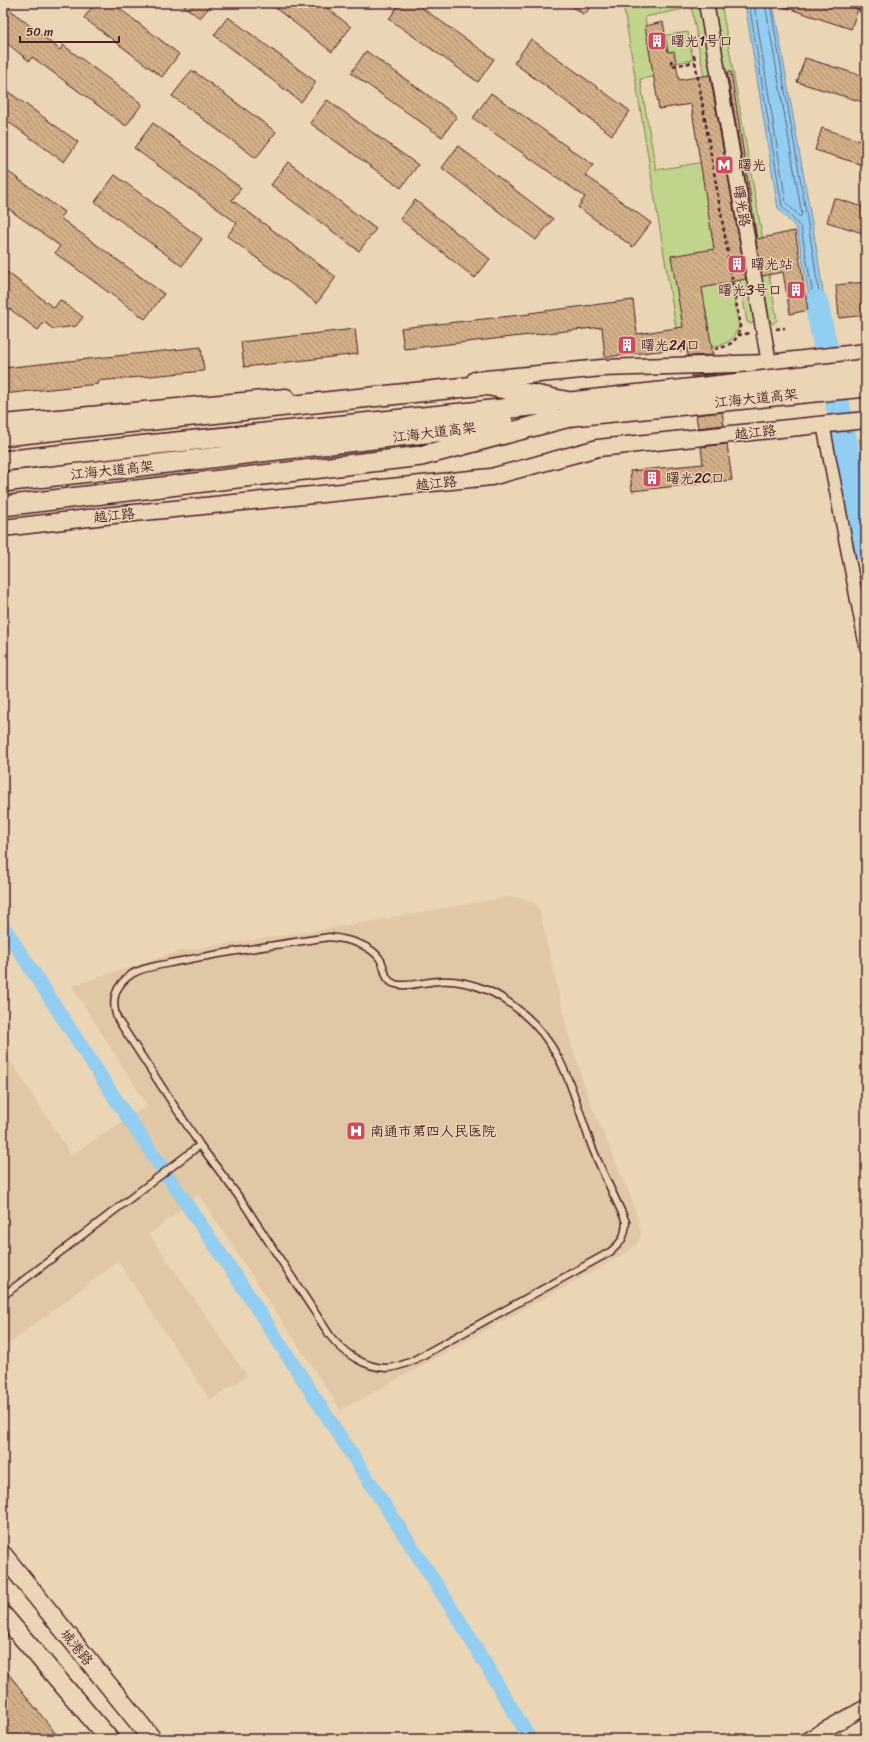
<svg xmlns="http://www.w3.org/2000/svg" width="869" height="1742" font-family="Sriracha,'LXGW WenKai TC',sans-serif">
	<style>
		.built { fill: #e0c7a5 }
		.green { fill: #c0d58b; stroke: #857a5b }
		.forest { fill: url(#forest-firs); stroke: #857a5b }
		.water { fill: #92cdf2; stroke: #7587a2 }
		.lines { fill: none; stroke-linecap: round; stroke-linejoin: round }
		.shore { stroke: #67657b; stroke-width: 1 }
		.canal { stroke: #92cdf2; stroke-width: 14 }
		.river { stroke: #92cdf2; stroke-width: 24 }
		.building { fill: url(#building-back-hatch); stroke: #4a1f2b }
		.service-casing { stroke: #4a1f2b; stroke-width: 9 }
		.minor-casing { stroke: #4a1f2b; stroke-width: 15 }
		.tertiary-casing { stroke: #4a1f2b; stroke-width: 17 }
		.secondary-casing { stroke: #4a1f2b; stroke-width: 19 }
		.primary-casing { stroke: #4a1f2b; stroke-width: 21 }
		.trunk-casing { stroke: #4a1f2b; stroke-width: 22 }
		.path { stroke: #4a1f2b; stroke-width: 2.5; stroke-dasharray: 4 3; stroke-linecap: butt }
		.service { stroke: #ead5b4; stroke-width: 6 }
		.minor { stroke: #ead5b4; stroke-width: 12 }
		.tertiary { stroke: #ead5b4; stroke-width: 14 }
		.secondary { stroke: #ead5b4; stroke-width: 16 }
		.primary { stroke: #ead5b4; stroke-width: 18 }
		.trunk { stroke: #ead5b4; stroke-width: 19 }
		.trunk-bridge-casing { stroke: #4a1f2b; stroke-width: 22; stroke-linecap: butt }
		.trunk-bridge { stroke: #ead5b4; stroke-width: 19 }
		.labels { text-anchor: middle; stroke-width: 3; stroke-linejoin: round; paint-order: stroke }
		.poi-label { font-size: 14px; fill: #4a1f2b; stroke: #ead5b4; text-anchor: start }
		.street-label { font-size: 14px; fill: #4a1f2b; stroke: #ead5b4 }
	</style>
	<defs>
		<pattern id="forest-firs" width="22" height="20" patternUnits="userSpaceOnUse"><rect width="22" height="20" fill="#c0d58b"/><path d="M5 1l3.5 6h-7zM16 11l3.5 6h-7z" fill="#a6b678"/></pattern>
		<pattern id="building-back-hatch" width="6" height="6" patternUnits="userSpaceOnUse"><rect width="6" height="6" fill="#d4b088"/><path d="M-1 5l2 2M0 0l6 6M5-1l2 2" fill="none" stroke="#ae8f6f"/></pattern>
	</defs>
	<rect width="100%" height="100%" fill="#ead5b4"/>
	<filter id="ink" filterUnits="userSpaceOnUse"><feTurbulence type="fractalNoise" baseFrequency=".025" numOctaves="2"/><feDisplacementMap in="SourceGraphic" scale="8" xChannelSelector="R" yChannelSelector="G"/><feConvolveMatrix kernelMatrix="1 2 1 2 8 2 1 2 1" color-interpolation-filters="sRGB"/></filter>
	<g filter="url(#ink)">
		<path class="built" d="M510 897 522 898 532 902 539 909 569 1037 591 1106 630 1195 638 1219 641 1233 638 1243 628 1252 341 1410 199 1195 149 1234 247 1376 210 1400 118 1261 3 1348V1049L71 1155 148 1106 72 986 180 951 320 930Z"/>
		<path class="green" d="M623 3H683L684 9 645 17 648 38 688 32 693 60 667 64 669 74 640 79 656 170 710 161 739 327 731 340 720 346 680 352Z
			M691 3H698L754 321 751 324 747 322Z
			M714 3H721L777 320 773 324 770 321Z"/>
		<path class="forest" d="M859 439H866V474Z"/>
		<path class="water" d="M745 3H773L817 252 829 334 816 335 797 229 778 208Z"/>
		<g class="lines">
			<path class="shore" d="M749 3 782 206 801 228 819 329 823 331 824 328 813 253 770 3
				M754 3 786 203 800 217 802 215 765 3"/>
			<path class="canal" d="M3 926 122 1109 243 1287 458 1618 530 1739"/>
			<path class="river" d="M816 302 849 458 866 550"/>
		</g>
		<path class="building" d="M95 3H112L179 54 162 77 84 18Z
			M180 3H213L200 18Z
			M269 3H321L351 27 332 52Z
			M400 3H415L494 59 478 82 389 19Z
			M568 3H594L584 15Z
			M779 3H843L858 9 851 29 778 5Z
			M3 4 60 50 63 45 142 104 126 126 32 57 29 61 3 40Z
			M228 17 316 82 301 102 214 35Z
			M663 22 668 52 674 51 679 80 710 75 746 279 702 288 713 355 688 356 687 348 605 357 602 327 404 349 401 328 530 314 529 313 633 300 637 334 683 327 671 256 714 249 691 104 659 109 645 26Z
			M531 39 630 111 612 135 514 63Z
			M366 51 457 116 442 137 351 73Z
			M805 58 866 77V103L797 82Z
			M192 70 276 132 256 158 172 96Z
			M727 72H731L757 239 795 231 808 310 790 314 783 272 762 276Z
			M3 88 78 142 64 162 3 118Z
			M491 93 593 165 585 175 651 223 633 247 578 207 585 197 473 118Z
			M327 100 418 165 401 188 310 123Z
			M153 123 241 188 232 200 336 277 317 303 227 236 237 223 134 148Z
			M822 128 866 143V166L815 150Z
			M458 146 553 219 536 240 442 168Z
			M288 162 376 229 359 251 271 185Z
			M3 168 64 212 60 218 164 294 145 319 55 253 60 246 3 205Z
			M115 175 202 239 182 266 95 202Z
			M834 198 866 208V234L827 222Z
			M415 200 490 259 475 278 400 219Z
			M3 269 54 308 60 300 83 317 76 326 53 329 44 322 38 330 3 304Z
			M866 282V315L839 318 836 285Z
			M355 329 358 354 244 367 241 342Z
			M201 347 204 371 97 381 98 384 3 394V368Z
			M716 374 691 377V375Z
			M722 412 724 425 698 428 696 415Z
			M727 444 732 480 632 491 630 471 703 464 701 447Z
			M3 1667 60 1739H3Z"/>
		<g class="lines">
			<defs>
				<path id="service" d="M329 937C347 939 370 944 380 959 386 968 383 980 395 984 408 988 426 981 440 981 455 980 472 984 487 990 499 995 510 1003 520 1011 565 1047 573 1096 592 1147 602 1172 615 1197 626 1222 625 1237 622 1242 610 1252L414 1360C405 1364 396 1368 387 1368 365 1368 344 1353 331 1337L242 1201 200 1145 118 1020C110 1001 115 985 132 974 143 967 158 966 170 963 223 952 276 945 329 937Z
					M3 1296 200 1145"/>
				<path id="minor" d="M864 3 866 9
					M823 424 866 647"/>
				<path id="tertiary" d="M706 3 769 363
					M808 1739 866 1707"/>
				<path id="secondary" d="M475 380 602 368 769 363 866 352
					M3 423 286 397
					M3 528 114 515 491 477 598 448 866 420"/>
				<path id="primary" d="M3 1555 152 1739
					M3 1615 109 1739"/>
				<path id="trunk" d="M3 436 485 385 570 402
					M3 461 147 445 551 404
					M3 482 504 424
					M3 506 421 456 573 416"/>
			</defs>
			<use href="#service" class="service-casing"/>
			<use href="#minor" class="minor-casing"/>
			<use href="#tertiary" class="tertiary-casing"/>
			<use href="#secondary" class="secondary-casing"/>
			<use href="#primary" class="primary-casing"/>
			<use href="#trunk" class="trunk-casing"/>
			<path class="path" d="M694 55 740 325C739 341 729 347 714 349
				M671 60 672 66 695 62
				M776 329 785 328
				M738 335 751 333"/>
			<use href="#service" class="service"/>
			<use href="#minor" class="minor"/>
			<use href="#tertiary" class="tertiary"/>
			<use href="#secondary" class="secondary"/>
			<use href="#primary" class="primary"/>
			<use href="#trunk" class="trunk"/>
			<defs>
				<path id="trunk-bridge" d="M570 402 866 369
					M573 416 866 387"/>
			</defs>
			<use href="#trunk-bridge" class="trunk-bridge-casing"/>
			<use href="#trunk-bridge" class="trunk-bridge"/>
		</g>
	</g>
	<defs>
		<symbol id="building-square" viewBox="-11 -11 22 22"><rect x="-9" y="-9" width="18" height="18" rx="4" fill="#d1495b" stroke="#ead5b4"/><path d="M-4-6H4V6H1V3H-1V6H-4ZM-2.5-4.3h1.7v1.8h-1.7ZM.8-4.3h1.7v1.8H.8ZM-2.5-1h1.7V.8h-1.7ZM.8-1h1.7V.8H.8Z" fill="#fff"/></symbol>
		<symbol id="metro-square" viewBox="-11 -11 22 22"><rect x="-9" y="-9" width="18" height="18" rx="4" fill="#d1495b" stroke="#ead5b4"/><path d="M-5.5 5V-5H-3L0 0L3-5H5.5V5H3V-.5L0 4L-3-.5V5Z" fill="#fff"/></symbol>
		<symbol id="hospital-square" viewBox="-11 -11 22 22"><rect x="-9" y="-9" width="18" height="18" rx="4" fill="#d1495b" stroke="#ead5b4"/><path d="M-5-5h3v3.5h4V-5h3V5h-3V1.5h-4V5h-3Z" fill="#fff"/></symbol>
	</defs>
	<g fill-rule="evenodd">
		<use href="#building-square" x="646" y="30" width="22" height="22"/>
		<use href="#metro-square" x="713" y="154" width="22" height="22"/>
		<use href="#building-square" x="726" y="253" width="22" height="22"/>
		<use href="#building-square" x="785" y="279" width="22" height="22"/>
		<use href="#building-square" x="616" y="334" width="22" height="22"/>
		<use href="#building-square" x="641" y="467" width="22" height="22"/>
		<use href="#hospital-square" x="345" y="1120" width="22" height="22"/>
	</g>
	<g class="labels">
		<g class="poi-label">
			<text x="671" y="46">曙光1号口</text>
			<text x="738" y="170">曙光</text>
			<text x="751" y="269">曙光站</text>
			<text x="782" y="295" text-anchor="end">曙光3号口</text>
			<text x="641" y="350">曙光2A口</text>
			<text x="666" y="483">曙光2C口</text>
			<text x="370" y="1136">南通市第四人民医院</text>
		</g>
		<g class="street-label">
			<text transform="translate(742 206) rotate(80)" y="5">曙光路</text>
			<text transform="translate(756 398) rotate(-6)" y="5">江海大道高架</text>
			<text transform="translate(434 432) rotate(-7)" y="5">江海大道高架</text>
			<text transform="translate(755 432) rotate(-6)" y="5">越江路</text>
			<text transform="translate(112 470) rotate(-6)" y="5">江海大道高架</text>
			<text transform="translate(436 483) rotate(-6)" y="5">越江路</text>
			<text transform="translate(114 515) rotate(-6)" y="5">越江路</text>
			<text transform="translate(77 1647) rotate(51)" y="5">城港路</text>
		</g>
	</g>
	<rect width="869" height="1742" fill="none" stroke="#ead5b4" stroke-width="16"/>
	<rect x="8" y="8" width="853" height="1726" fill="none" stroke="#4a1f2b" stroke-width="1.5" filter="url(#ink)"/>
	<path d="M20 36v6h99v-6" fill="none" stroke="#4a1f2b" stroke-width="2"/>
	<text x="26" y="36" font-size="12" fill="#4a1f2b" stroke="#ead5b4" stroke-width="3" paint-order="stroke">50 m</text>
</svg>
